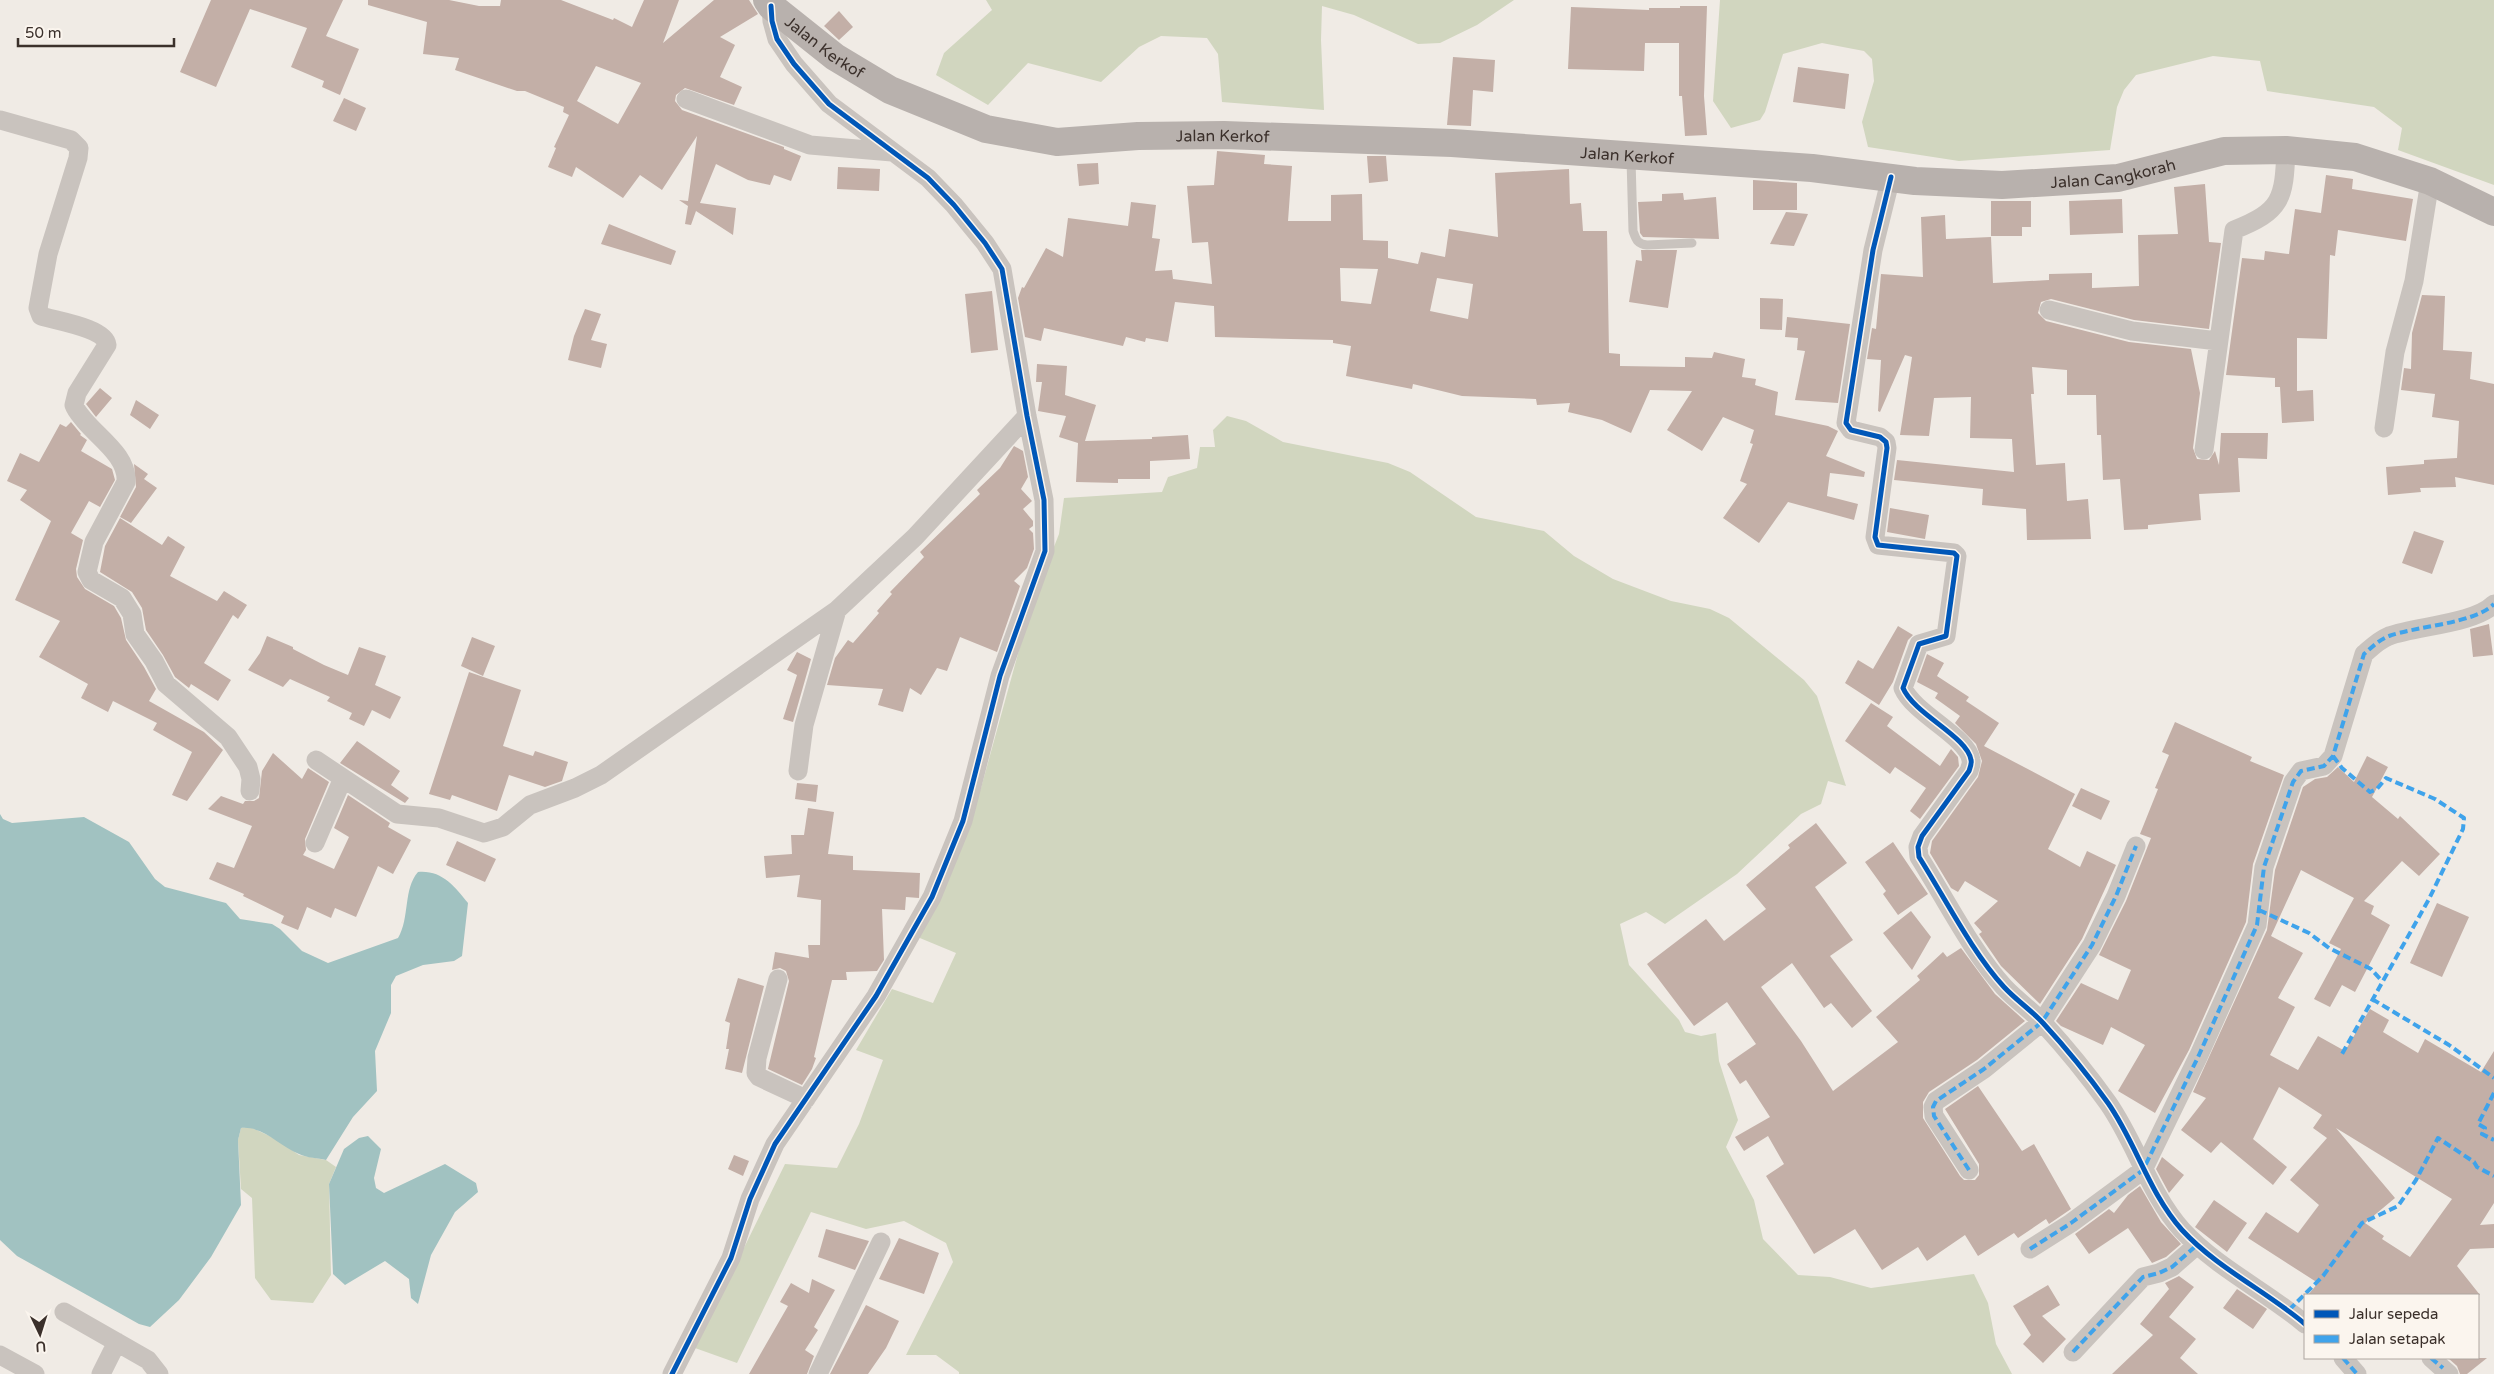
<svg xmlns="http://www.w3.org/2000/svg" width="2494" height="1374" font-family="'Varela Round',sans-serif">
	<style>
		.green { fill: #d1d6bf }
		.water { fill: #a1c2c1 }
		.building { fill: #c3afa7; fill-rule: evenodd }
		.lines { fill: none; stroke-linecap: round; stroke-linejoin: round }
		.service { stroke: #c9c3be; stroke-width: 9 }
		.minor { stroke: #c9c3be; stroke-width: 19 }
		.primary { stroke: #b8b1ad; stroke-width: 28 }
		.quiet { stroke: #3fa3eb; stroke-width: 4; stroke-dasharray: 8 4; stroke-linecap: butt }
		.cycleway-casing { stroke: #fbf5ee; stroke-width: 8 }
		.cycleway { stroke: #0057b8; stroke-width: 5 }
		.labels { text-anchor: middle; stroke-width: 5; stroke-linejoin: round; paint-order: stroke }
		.street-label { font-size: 16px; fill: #3b302b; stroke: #fbf5ee }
	</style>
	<rect width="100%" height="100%" fill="#f0ebe5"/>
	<path class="green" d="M986 0H1514L1477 25 1440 43 1418 44 1354 15 1322 6 1321 40 1324 110 1222 102 1218 54 1207 38 1161 36 1139 47 1101 82 1028 63 988 105 936 75 944 53 992 10Z
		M1720 0H2494V185L2398 150 2402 128 2374 107 2267 91 2260 61 2213 56 2136 75 2124 90 2117 107 2110 150 1959 161 1868 147 1862 122 1874 81 1872 59 1864 51 1822 43 1783 54 1765 112 1760 120 1731 128 1713 101Z
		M1227 416 1246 421 1283 442 1388 463 1410 472 1476 517 1544 531 1574 556 1613 579 1671 601 1710 609 1729 618 1804 680 1817 696 1846 786 1828 781 1821 804 1801 814 1737 874 1665 924 1646 912 1620 924 1629 965 1679 1020 1685 1032 1701 1036 1716 1033 1719 1061 1738 1120 1726 1147 1754 1200 1763 1239 1798 1275 1830 1277 1871 1288 1974 1274 1988 1303 1996 1344 2012 1374H959V1372L936 1355H906L953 1262 946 1243 904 1221 866 1229 811 1212 737 1363 695 1348 785 1164 837 1168 859 1124 883 1060 856 1050 892 989 933 1003 956 953 915 936 981 788 1032 603 1059 534 1064 498 1162 492 1168 477 1197 468 1200 447H1215L1213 430Z
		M250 1127 276 1139 299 1155 326 1160 336 1167 329 1184 331 1275 313 1303 271 1300 255 1278 252 1198 241 1189 238 1140 241 1128Z"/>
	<path class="water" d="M0 814 3 819 12 823 84 817 129 842 155 879 165 887 226 903 240 919 272 924 280 929 302 951 328 963 398 938C410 918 403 889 418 872 442 870 454 886 468 903L462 956 454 961 423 965 396 976 391 985V1013L375 1051 377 1091 353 1117 326 1160C318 1158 307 1158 299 1154 279 1146 264 1126 241 1128L238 1140 241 1205 211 1257 179 1300 150 1327 139 1324 17 1256 0 1240Z
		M368 1136 381 1149 374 1178 376 1188 384 1193 445 1164 476 1183 478 1192 455 1212 431 1255 418 1304 411 1298 409 1279 385 1261 345 1285 333 1274 329 1184 344 1149 359 1138Z"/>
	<path class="building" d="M211 0H343L326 36 359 49 340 95 322 87 324 81 291 67 307 28 250 9 216 87 180 72Z
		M368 0H449L479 6H500L501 0H561L613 20 614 18 632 27 644 0H679L663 43 714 0H749L758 14 720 37 735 45 720 77 742 87 734 105 685 88 676 95 675 101 682 110 784 147V149L801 156 791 181 774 175 770 185 748 180 716 164 700 203 736 208 733 235 696 211 691 225 685 224 688 206 679 200 688 201 697 136 662 190 640 175 623 198 576 167 572 177 548 167 556 148 554 147 569 115 563 112 564 107 525 91H517L455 70 459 58 423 54 427 22 368 5ZM596 66 641 83 618 124 577 101Z
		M1680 6H1707L1704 96 1707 135 1685 136 1682 96H1679V43H1645L1644 71 1568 69 1571 7 1649 10V8H1680Z
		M839 11 853 27 839 40 824 26Z
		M1453 57 1495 60 1493 92 1473 90 1471 126 1447 125Z
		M1798 67 1849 74 1845 109 1793 102Z
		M344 98 366 108 356 131 333 121Z
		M1217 151 1265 155 1264 164 1292 166 1288 221H1331V195L1362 194 1363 240 1388 241V258L1418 264 1421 252 1445 257 1449 229 1498 237 1495 173 1569 169 1570 204 1581 203 1583 231H1607L1609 353 1620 354V366L1685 367V357L1712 358 1714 352 1745 359 1742 377 1756 379 1755 385 1778 392 1775 415 1828 426 1838 431 1826 456 1865 472 1864 477 1830 473 1827 496 1858 504 1854 520 1788 502 1759 543 1723 518 1747 484 1740 481 1753 444 1750 443 1754 430 1723 417 1702 451 1667 430 1692 391 1650 390 1631 433 1602 420 1568 412 1570 403 1537 405 1536 399 1462 396 1413 384 1412 389 1346 376 1351 346 1333 343V340L1215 337 1214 306 1175 302 1168 342 1146 338 1145 342 1126 337 1123 346 1044 328 1041 341 1025 337 1018 298 1022 287 1024 288 1046 248 1063 257 1068 218 1128 226 1131 202 1156 205 1152 238 1160 239 1155 271 1172 270 1173 279 1212 284 1208 242 1192 243 1187 186 1214 185ZM1340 268 1378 269 1371 304 1341 301ZM1437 278 1473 284 1468 319 1430 311Z
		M1367 156H1386L1388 181 1369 183Z
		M1098 163 1099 184 1079 186 1077 164Z
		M838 167 880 169 879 191 837 189Z
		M2326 175 2353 179 2352 189 2413 199 2406 241 2338 230 2335 256 2330 255 2327 339 2297 338V391L2313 390 2314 421 2282 423 2280 387H2275V378L2226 375 2242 258 2264 260 2265 251 2289 254 2295 209 2321 213Z
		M1753 180 1797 183V210H1753Z
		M2205 184 2209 242 2221 243 2209 329 2134 320 2051 299 2041 302 2038 313 2046 321 2129 342 2191 349 2200 393 2193 448 2197 459 2209 460 2215 451 2219 465 2221 433H2268L2267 459 2238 458 2240 492 2199 494 2201 520 2148 525V529L2124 530 2120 479 2103 480 2101 435H2097L2096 395H2067V370L2032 367 2034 394H2031L2036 465 2065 463 2067 501 2088 499 2091 539 2027 540 2026 509 1982 505 1983 489 1894 480 1897 460 2014 472 2012 439 1970 438 1971 397 1934 398 1929 436 1900 435 1912 357 1905 355 1880 412 1878 411 1881 360 1867 359 1872 328 1876 329 1881 274 1923 277 1921 217 1945 215 1946 239 1991 237 1993 283 2049 280V274L2092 273V288L2139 286 2138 235 2178 234 2174 187Z
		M1683 193 1684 200 1716 197 1719 239 1643 237 1640 233 1638 202 1662 201V194Z
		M2122 199 2123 233 2070 235 2069 201Z
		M1991 201H2031V227H2022V236H1991Z
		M1786 212 1808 214 1794 246 1770 244Z
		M609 224 676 251 671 265 601 244Z
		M1641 250H1677L1668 308 1629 302 1636 260 1642 261Z
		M992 291 998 350 971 353 965 294Z
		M2422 295 2445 296 2443 350 2472 352 2470 379 2494 384V485L2455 477 2456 487 2420 488 2421 492 2388 495 2386 467 2424 464V460L2457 458 2459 421 2432 417 2435 394 2401 390 2404 368 2411 369 2412 333Z
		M1760 298 1783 299 1782 330 1760 329Z
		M585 309 601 314 591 340 607 344 601 368 568 360 574 336Z
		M1787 317 1850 324 1838 403 1795 400 1805 351 1797 350 1798 338 1785 337Z
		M1037 364 1067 366 1065 395 1096 405 1085 441 1152 439V437L1188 435 1190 459 1150 461V479H1118V483L1076 482 1078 443 1059 437 1066 416 1038 411 1042 382H1036Z
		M100 388 112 398 96 417 86 404Z
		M136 400 159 415 150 429 130 415Z
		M71 422 81 434 80 435 87 440 81 451 112 469 115 480 100 507 89 501 71 533 83 540 76 569 77 577 85 589 114 606 121 618 126 640 144 667 156 689 149 701 204 732 223 750 187 801 172 795 192 752 153 730 157 723 113 701 108 712 81 698 88 684 39 657 60 621 15 600 51 521 20 500 27 490 7 481 20 453 39 462 60 424 66 427Z
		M1014 446 1023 451 1028 477 1021 489 1032 501 1023 509 1033 521V526L1029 529 1033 533 1034 549 1027 568 1014 581 1020 586 997 652 960 637 947 671 937 668 921 695 910 688 903 712 878 705 883 689 827 685 835 658 848 640 853 643 879 613 877 611 892 594 890 592 924 557 920 552 980 494 977 490 1000 468Z
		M134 464 148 474 144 479 157 488 131 523 120 517 136 487Z
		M1890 508 1929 515 1925 539 1887 532Z
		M120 518 162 545 168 536 185 547 170 576 217 601 224 591 247 605 238 619 233 615 204 663 231 680 218 701 191 684 189 688 175 677 163 655 146 630 142 608 132 592 100 572 105 546Z
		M2414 531 2444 541 2432 574 2402 563Z
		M2489 624 2493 655 2473 657 2470 629Z
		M1898 626 1913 635 1908 640 1893 682 1879 705 1845 683 1858 660 1873 669Z
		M267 636 293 647V649L324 665 348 675 359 647 386 656 375 685 401 697 390 719 372 710 364 726 349 719 352 713 327 701 330 697 290 679 283 687 248 670 260 653Z
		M472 637 495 646 483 676 461 666Z
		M797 652 811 659 793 722 783 719 797 675 787 670Z
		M1927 654 1944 663 1937 676 1969 697 1966 701 1999 723 1984 746 2075 794 2048 849 2080 867 2087 851 2116 865 2082 939 2040 1004 2001 966 1979 934 1982 932 1974 923 1998 901 1965 881 1958 892 1951 888 1930 853 1932 841 1978 777 1982 761 1976 744 1955 723 1960 716 1935 698 1938 693 1917 682Z
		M469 672 521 690 503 746 533 756 535 751 568 762 562 781 545 787 509 775 497 811 452 795 450 800 429 794Z
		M1871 703 1893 717 1887 726 1940 766 1951 749 1958 757 1959 766 1920 819 1910 811 1926 788 1895 767 1890 774 1845 741Z
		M2175 722 2252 757 2250 761 2284 775 2253 864 2246 922 2189 1050 2155 1113 2118 1091 2145 1045 2111 1027 2103 1045 2061 1026 2056 1021 2081 983 2118 1000 2131 970 2099 955 2126 901 2151 838 2140 834 2158 789 2155 788 2169 755 2162 752Z
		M357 741 400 771 391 785 409 798 405 803 340 763Z
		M273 753 302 779 308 768 329 782 305 839 306 850 303 855 334 869 349 837 334 828 348 795 390 823 388 827 411 840 393 874 378 866 356 917 335 908 331 918 307 907 298 930 281 923 284 916 243 896 244 894 209 879 217 862 234 868 252 826 208 809 221 796 243 804 245 801H254L259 798 262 771Z
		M2367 756 2388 767 2372 797 2398 819 2400 816 2440 854 2419 876 2402 861 2364 901 2374 906 2371 914 2390 925 2355 992 2342 985 2330 1007 2314 999 2341 949 2329 943 2354 898 2301 870 2271 936 2303 953 2278 998 2295 1007 2270 1055 2298 1070 2318 1036 2345 1051 2370 1009 2389 1020 2383 1032 2418 1053 2425 1039 2481 1072 2494 1051V1203L2480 1225 2494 1224V1248L2470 1249 2457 1266 2480 1295H2308L2318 1283 2248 1238 2266 1212 2298 1233 2319 1205 2290 1180 2327 1138 2313 1128 2322 1115 2279 1087 2253 1139 2287 1167 2273 1185 2221 1142 2211 1153 2181 1130 2206 1098 2193 1092 2267 930 2275 870 2303 787 2315 779 2327 777 2338 767 2354 782ZM2336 1128 2452 1199 2410 1257 2382 1239 2384 1236 2365 1223 2395 1198Z
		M797 783 818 785 816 802 795 799Z
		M2081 788 2110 801 2101 820 2072 806Z
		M808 808 834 812 828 854 853 856V870L920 873 919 898 906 897 905 910 882 909 884 960 877 971 846 972 847 980H832L814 1057 816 1058 812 1069 802 1085 768 1069 789 981 786 971 780 968 772 970 775 952 809 958 808 945H820L821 900 797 897 800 875 766 878 764 856 792 854 791 835H804Z
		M1816 823 1847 863 1815 887 1853 940 1830 956 1872 1011 1852 1028 1831 1003 1824 1008 1792 963 1761 987 1801 1041 1833 1091 1898 1042 1876 1017 1920 980 1917 976 1943 952 1947 957 1961 948 1995 994 2025 1021 1977 1060 1929 1092 1923 1102V1118L1960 1176 1964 1180H1975L1979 1175V1164L1945 1109 1978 1086 2022 1151 2034 1144 2071 1209 2049 1224 2046 1219 2018 1238 2014 1233 1978 1256 1965 1235 1927 1261 1918 1247 1882 1270 1855 1229 1814 1254 1766 1176 1784 1164 1768 1136 1744 1151 1735 1137 1770 1117 1746 1080 1740 1084 1727 1064 1756 1044 1727 1002 1694 1026 1647 964 1706 919 1724 941 1766 909 1746 885 1790 848 1788 845Z
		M457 841 496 859 485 882 446 865Z
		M1893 842 1928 894 1898 915 1883 894 1886 891 1865 862Z
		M2437 903 2469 917 2442 977 2410 963Z
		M1911 911 1931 937 1912 970 1883 933Z
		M738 978 764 986 742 1073 725 1069 729 1049H726L730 1023 725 1021Z
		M734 1155 749 1161 743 1176 728 1169Z
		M2162 1157 2184 1175 2169 1193 2156 1169Z
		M2140 1186 2161 1222 2181 1244 2166 1257 2152 1263 2128 1228 2089 1254 2075 1234 2109 1209 2114 1213 2128 1195Z
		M2214 1200 2247 1223 2227 1252 2195 1227Z
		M826 1229 869 1241 855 1270 818 1257Z
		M899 1238 939 1253 924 1294 879 1279Z
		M2179 1276 2194 1287 2169 1317 2196 1339 2180 1358 2198 1374H2112L2153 1335 2140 1324 2169 1289 2165 1283Z
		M812 1279 835 1290 814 1327 818 1330 805 1350 814 1356 807 1374H749L788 1306 780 1302 791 1283 809 1293Z
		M2048 1285 2060 1305 2042 1316 2066 1339 2043 1363 2023 1344 2031 1335 2013 1306Z
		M2237 1289 2267 1309 2253 1329 2223 1308Z
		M866 1305 899 1321 886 1348 868 1374H830Z
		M2448 1358H2487L2467 1374H2460L2457 1366Z"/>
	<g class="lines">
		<path class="service" d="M1631 159 1633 231C1636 239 1637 244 1647 245L1692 243"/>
		<path class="minor" d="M686 99 810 145 892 152
			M0 120 71 140 79 148 78 158 48 254 38 308 41 316C57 321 105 328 107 345L77 393 74 405C76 411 81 416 85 421 100 439 128 457 126 482L94 542 87 572 91 580 122 598 132 614 135 634 154 661 166 684 228 737 248 767 251 779 250 791
			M1891 177 1873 250 1846 423 1851 430 1880 437 1886 442 1887 448 1875 537 1878 545 1954 553 1957 556 1946 636 1919 644 1903 688C1914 714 1968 737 1971 760 1972 763 1970 768 1969 771L1922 836 1918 847 1919 857C1945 898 1972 952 2004 987 2016 1000 2031 1010 2043 1023 2066 1048 2088 1075 2108 1103 2136 1143 2149 1193 2182 1230 2217 1268 2266 1291 2305 1324
			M2049 310 2132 331 2218 341
			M2384 428 2395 352 2414 281 2430 181
			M2204 450 2234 230C2282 211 2284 199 2286 150
			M316 760 397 814 439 818 484 833 503 827 530 805 575 788 601 775 837 610 915 537 1027 416
			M798 771 804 725 837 610
			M315 843 343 778
			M778 979 757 1058 756 1073 759 1077 806 1099
			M1969 1170 1934 1116 1933 1107 1936 1101 1984 1069 2042 1022 2092 945 2116 896 2136 846
			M2030 1249 2071 1223 2143 1170 2199 1055 2257 925 2264 867 2293 782 2301 771 2324 766 2333 756 2364 654C2372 647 2379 640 2389 636 2416 626 2474 624 2494 604
			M64 1312 148 1360 159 1374
			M2073 1352 2143 1277 2159 1273 2172 1267 2197 1245
			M0 1355 35 1374
			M2343 1358 2357 1374
			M2431 1358 2449 1374
			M101 1374 117 1342
			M672 1374 731 1258 750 1199 775 1144 876 996 932 897 963 821 1000 676 1045 551 1044 500 1027 416 1002 269 985 243 954 205 928 178 829 104 794 64 777 39 772 21 771 6
			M818 1374 881 1242"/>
		<path class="primary" id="s1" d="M767 0 771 6 835 57 890 90 986 129 1057 142 1138 136 1224 135 1452 143 1812 168 1915 181 2002 185 2118 178 2224 151 2286 150 2355 157 2430 181 2494 212"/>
		<path class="quiet" d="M2333 756 2342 768 2370 792 2377 789 2386 778 2435 799 2464 818 2463 829 2429 899 2342 1054
			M2259 910 2309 933 2329 948 2371 969 2382 981
			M2372 999 2449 1045 2494 1078
			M2494 1093 2478 1124 2485 1128 2482 1134 2494 1140
			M1969 1170 1934 1116 1933 1107 1936 1101 1984 1069 2042 1022 2092 945 2116 896 2136 846
			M2030 1249 2071 1223 2143 1170 2199 1055 2257 925 2264 867 2293 782 2301 771 2324 766 2333 756 2364 654C2372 647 2379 640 2389 636 2416 626 2474 624 2494 604
			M2289 1310 2323 1276 2362 1223 2398 1206 2416 1180 2438 1138 2474 1162 2477 1167 2494 1176
			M2073 1352 2143 1277 2159 1273 2172 1267 2197 1245
			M2343 1358 2357 1374
			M2431 1358 2443 1368"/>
		<defs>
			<path id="cycleway" d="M1891 177 1873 250 1846 423 1851 430 1880 437 1886 442 1887 448 1875 537 1878 545 1954 553 1957 556 1946 636 1919 644 1903 688C1914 714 1968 737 1971 760 1972 763 1970 768 1969 771L1922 836 1918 847 1919 857C1945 898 1972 952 2004 987 2016 1000 2031 1010 2043 1023 2066 1048 2088 1075 2108 1103 2136 1143 2149 1193 2182 1230 2217 1268 2266 1291 2305 1324
				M672 1374 731 1258 750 1199 775 1144 876 996 932 897 963 821 1000 676 1045 551 1044 500 1027 416 1002 269 985 243 954 205 928 178 829 104 794 64 777 39 772 21 771 6"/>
		</defs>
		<use href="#cycleway" class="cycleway-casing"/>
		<use href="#cycleway" class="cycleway"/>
	</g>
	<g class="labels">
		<g class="street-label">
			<text dy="6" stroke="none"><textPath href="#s1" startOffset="75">Jalan Kerkof</textPath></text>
			<text dy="6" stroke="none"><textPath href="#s1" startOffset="495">Jalan Kerkof</textPath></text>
			<text dy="6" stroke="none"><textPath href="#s1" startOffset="900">Jalan Kerkof</textPath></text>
			<text dy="6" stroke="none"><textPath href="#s1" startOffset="1388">Jalan Cangkorah</textPath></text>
		</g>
	</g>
	<rect x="2304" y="1294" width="175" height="65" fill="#fbf5ee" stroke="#aea6a0"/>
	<rect x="2314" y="1310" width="25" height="8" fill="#0057b8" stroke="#aea6a0"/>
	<text x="2349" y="1319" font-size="15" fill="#3b302b">Jalur sepeda</text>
	<rect x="2314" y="1335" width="25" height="8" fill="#3fa3eb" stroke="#aea6a0"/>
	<text x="2349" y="1344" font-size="15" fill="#3b302b">Jalan setapak</text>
	<g transform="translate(40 1334) rotate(176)" stroke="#fbf5ee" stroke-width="4" paint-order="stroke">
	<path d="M0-4L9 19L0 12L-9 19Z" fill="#3b302b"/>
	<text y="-8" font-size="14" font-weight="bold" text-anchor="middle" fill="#3b302b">U</text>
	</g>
	<path d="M18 38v8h156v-8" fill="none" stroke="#3b302b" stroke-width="2.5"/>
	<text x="25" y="38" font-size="15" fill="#3b302b" stroke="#fbf5ee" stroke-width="4" paint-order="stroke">50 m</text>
</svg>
